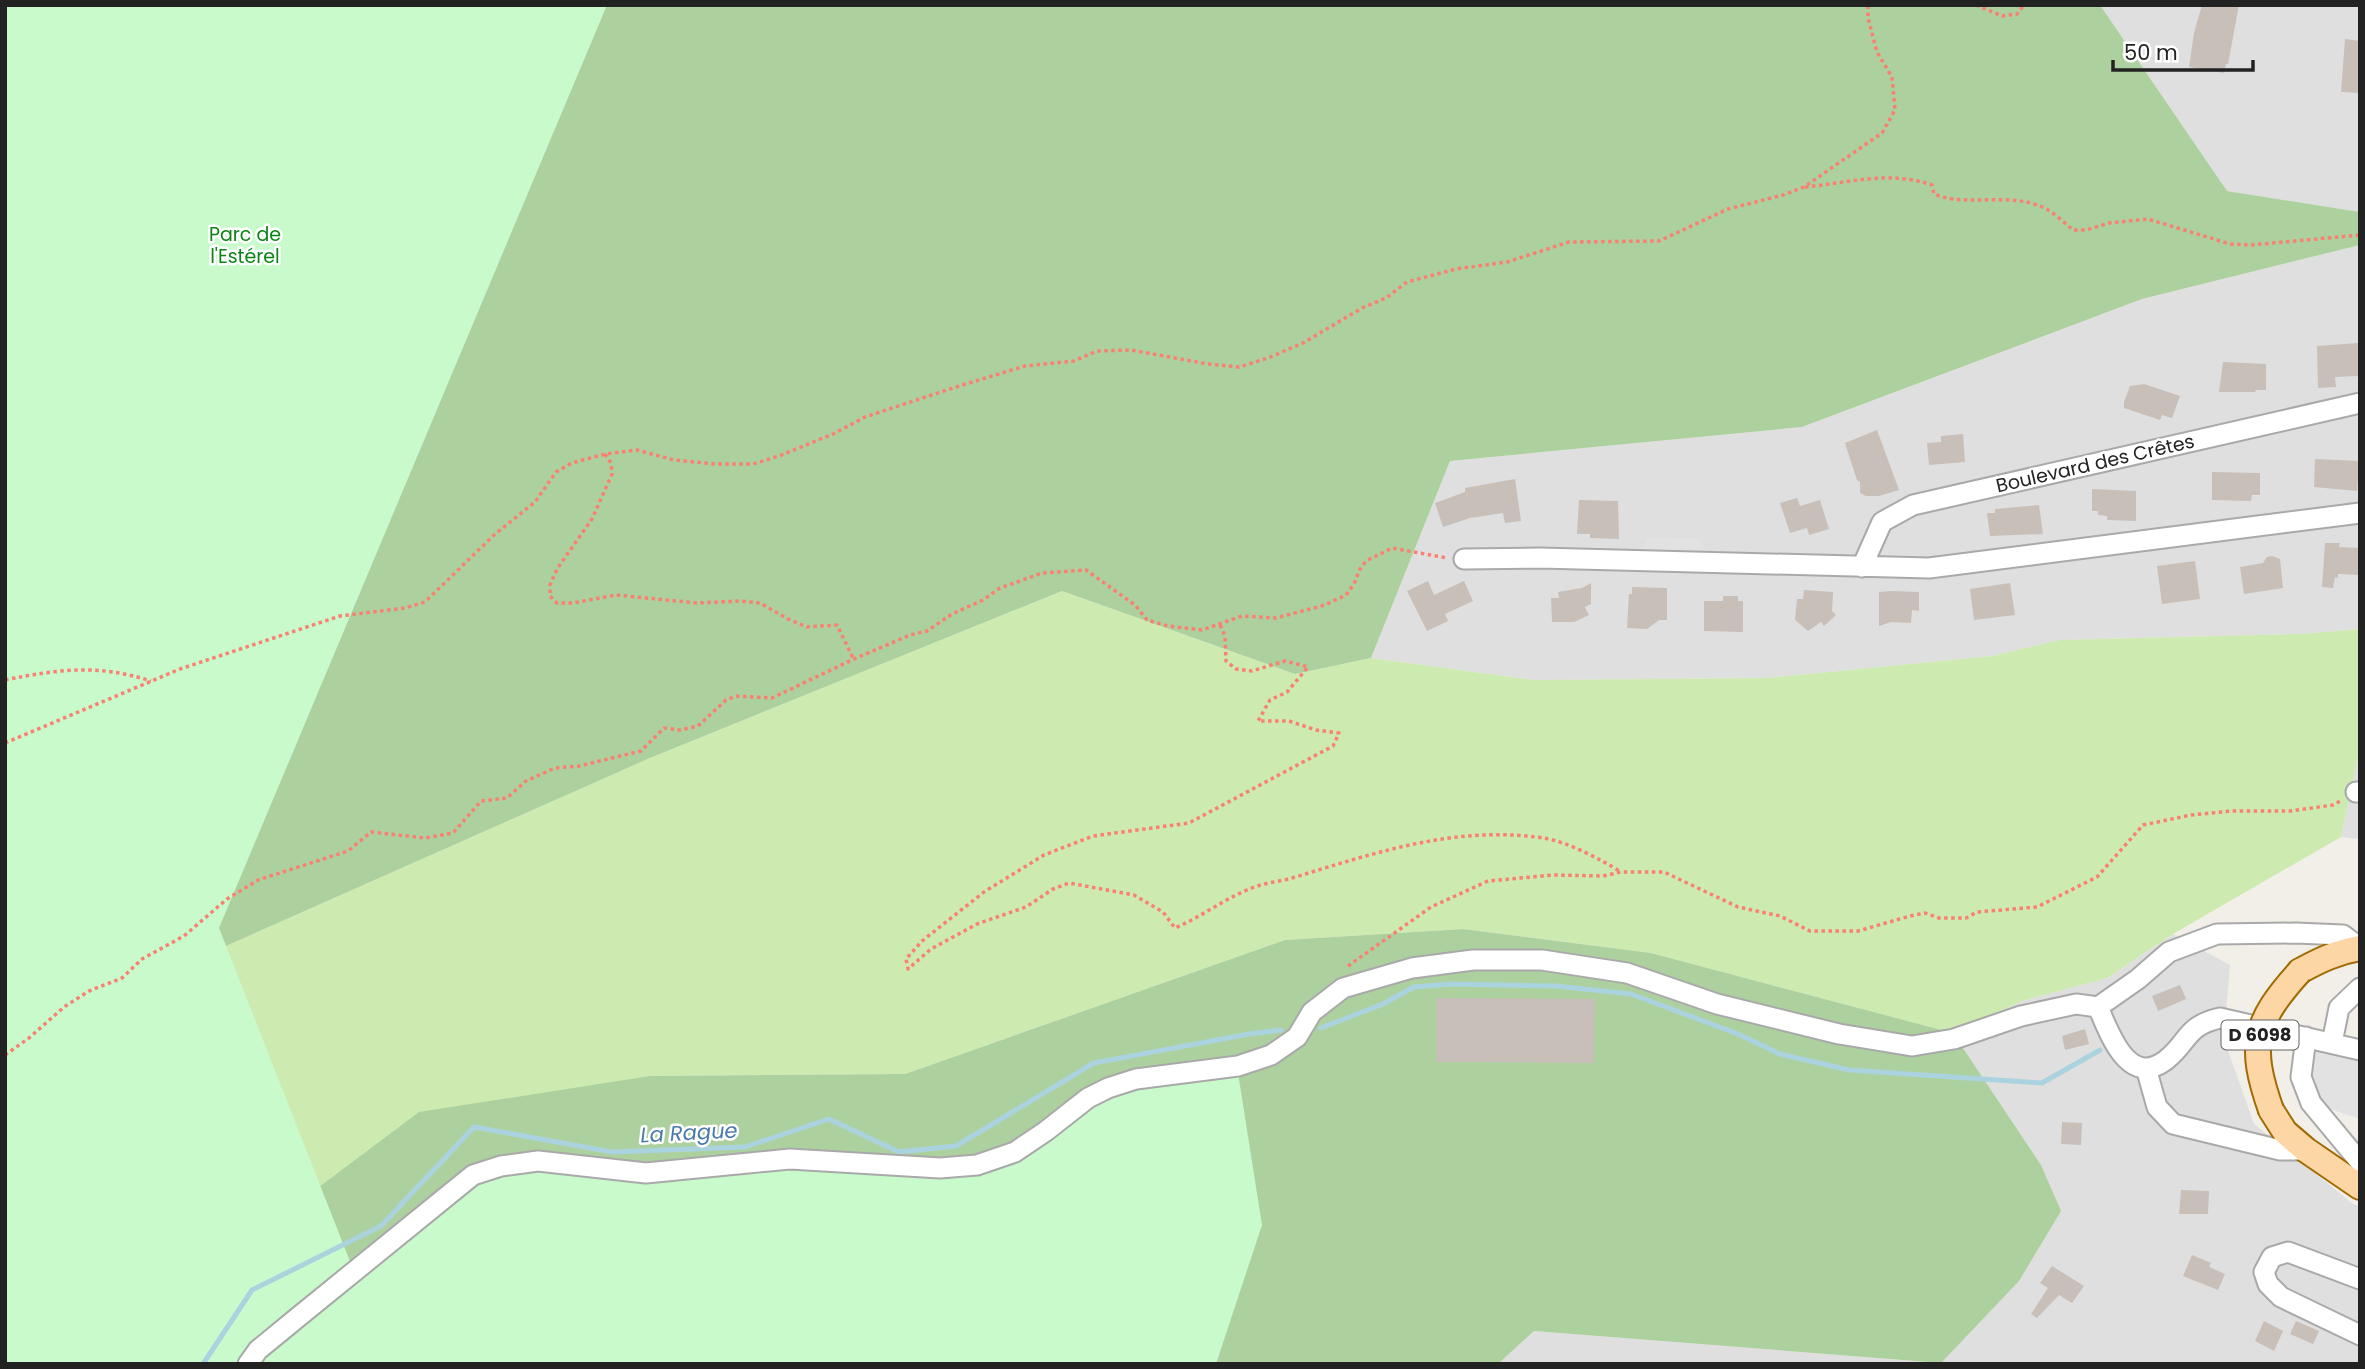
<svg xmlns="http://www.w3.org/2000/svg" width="2365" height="1369" font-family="Poppins,sans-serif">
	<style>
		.residential { fill: #e0dfdf }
		.grass { fill: #cdebb0 }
		.forest { fill: #add19e }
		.park { fill: #c8facc }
		.parking { fill: #e2e2e2 }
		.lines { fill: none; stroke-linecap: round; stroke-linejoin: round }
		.stream { stroke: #aad3df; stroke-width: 5 }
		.building { fill: #c7bfb8 }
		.minor-casing { stroke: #a9a9a9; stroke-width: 23 }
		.major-casing { stroke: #a06b00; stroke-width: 28 }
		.path { stroke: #fa8072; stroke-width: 3.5; stroke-dasharray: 3.5 3.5; stroke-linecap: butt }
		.minor { stroke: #fff; stroke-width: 19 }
		.major { stroke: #fcd6a4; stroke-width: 24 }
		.major-bridge-casing { stroke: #a06b00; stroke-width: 28; stroke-linecap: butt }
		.major-bridge { stroke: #fcd6a4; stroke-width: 24 }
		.labels { text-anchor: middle; stroke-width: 5; stroke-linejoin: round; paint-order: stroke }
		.shield { fill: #fff; stroke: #646464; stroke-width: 2 }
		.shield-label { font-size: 18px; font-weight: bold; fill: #222 }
		.park-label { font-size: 19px; fill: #0c8416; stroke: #fff }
		.street-label { font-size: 19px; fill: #222; stroke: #fff }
		.water-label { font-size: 21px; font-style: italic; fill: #4a7aab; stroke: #fff }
	</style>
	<rect width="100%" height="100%" fill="#f2efe9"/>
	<path class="residential" d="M2100 5H2360V212L2227 191Z
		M2360 245V629L2301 634 2059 640 1992 656 1767 678 1534 680 1371 658 1450 461 1802 427 2142 299Z
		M2360 748V839L2341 837Z
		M2173 934 2230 965 2224 1039 2254 1124 2353 1204 2360 1206V1364H1498L1534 1331 1941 1363 2041 1165 1953 1033 2022 1001 2107 978Z"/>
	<path class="grass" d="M1062 591 1295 674 1371 658 1534 680 1767 678 1992 656 2059 640 2301 634 2360 629V748L2341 837 2173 934 2107 978 2022 1001 1953 1033 1651 953 1463 929 1285 940 905 1074 650 1076 98 1352 5 1159 156 977 650 758Z"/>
	<path class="forest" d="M5 5H2100L2227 191 2360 212V245L2142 299 1802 427 1450 461 1371 658 1295 674 1062 591 650 758 156 977Z
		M1463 929 1651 953 1953 1033 2041 1165 2061 1211 2019 1281 1941 1363 1534 1331 1498 1364H5V1191L99 1352 419 1112 650 1076 905 1074 1285 940Z"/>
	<path class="park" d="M5 5H607L219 928 353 1269 502 1162 950 1175 1054 1136 1115 1092 1133 1087 1238 1073 1262 1225 1216 1364H5Z"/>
	<path class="parking" d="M1648 538 1699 539 1707 554 1641 553Z
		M2315 1052 2360 1062V1119L2324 1107 2312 1079Z"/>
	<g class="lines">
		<path class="stream" d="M1321 1028 1383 1004 1414 987 1451 984 1556 986 1631 994 1738 1034 1780 1054 1849 1070 2042 1083 2100 1050
			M203 1364 252 1290 381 1226 474 1127 612 1152 745 1147 829 1119 899 1152 956 1146 1094 1063 1249 1034 1281 1030"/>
	</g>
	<path class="building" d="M2202 5H2239L2228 64H2226L2224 73 2189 67 2194 33Z
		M2345 39 2360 41V93L2341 92Z
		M2358 343V376L2335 377 2336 387 2318 388 2317 346Z
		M2223 362 2266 364V390H2256L2255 392H2219Z
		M2144 384 2180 396 2172 418 2162 415 2160 420 2124 408V402L2130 386Z
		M1877 430 1899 490 1879 496H1866L1860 493V482L1857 480 1845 443Z
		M1963 434 1965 462 1929 465 1927 443 1941 442V436Z
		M2315 459 2359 461 2357 491 2314 487Z
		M2212 472 2260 473V495H2252L2251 501 2212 500Z
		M1515 479 1521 521 1505 523 1503 513 1470 518 1443 527 1435 503 1465 492V488Z
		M2092 489 2136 491V521L2107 520V516L2098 515V511H2092Z
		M1797 498 1800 506 1820 500 1829 529 1809 535 1807 528 1790 533 1780 503Z
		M1579 500 1618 501 1619 539 1590 538V534H1577Z
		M2039 505 2043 534 1990 536 1987 513H1995V509Z
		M2325 543H2340L2339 547 2360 548V575L2338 574V578L2335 577 2333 588 2322 587Z
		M2272 556 2280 559 2283 588 2244 594 2240 567 2263 563 2267 557Z
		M2195 561 2200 599 2162 604 2157 566Z
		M1428 581 1434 595 1464 581 1473 601 1445 614 1448 621 1427 631 1407 591Z
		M1591 583V604L1585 607 1589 615 1574 622H1552L1551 598H1559L1558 592 1582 588Z
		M2010 583 2015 615 1974 620 1970 589Z
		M1632 587 1667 588V620H1659L1647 629 1627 628 1629 594H1632Z
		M1804 590 1833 592 1832 611 1836 615 1824 626 1821 622 1808 631 1795 620 1797 599H1803Z
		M1891 591 1919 592V611L1912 610 1911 623 1891 622 1879 626V592Z
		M1723 596H1738V601H1743V632L1704 631V601H1723Z
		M2180 985 2186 999 2158 1011 2152 996Z
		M1436 998 1595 999 1594 1063 1436 1062Z
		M2085 1029 2089 1044 2065 1050 2062 1036Z
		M2062 1122 2082 1123 2081 1145 2061 1144Z
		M2181 1190 2209 1191 2208 1214H2179Z
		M2192 1255 2211 1263 2209 1267 2225 1274 2218 1290 2183 1276Z
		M2052 1266 2084 1286 2072 1303 2059 1295 2037 1318 2031 1314 2048 1288 2040 1283Z
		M2264 1321 2283 1331 2274 1351 2255 1341Z
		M2296 1321 2319 1331 2313 1344 2290 1334Z"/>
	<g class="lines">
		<defs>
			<path id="minor" d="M1464 559 1540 558 1929 568 2360 513
				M1862 567 1882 522 1913 505 2360 403
				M2356 792H2360
				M2098 1007C2109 1032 2128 1089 2166 1060 2189 1042 2185 1026 2220 1018L2360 1050
				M2306 1037 2301 1077 2311 1103 2360 1162
				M2332 1043 2339 1008 2360 988
				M2146 1068 2157 1107 2173 1124 2280 1150H2306
				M2360 1279 2288 1252 2272 1257 2264 1272 2268 1284 2281 1297 2360 1335
				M248 1364 258 1350 297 1318 473 1175 501 1166 538 1161 646 1173 790 1159 940 1168 977 1165 1015 1152 1046 1131 1088 1098 1108 1088 1136 1079 1238 1066 1271 1055 1297 1037 1312 1012 1343 988 1412 968 1473 960H1542L1627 973 1717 1004 1839 1034 1912 1046 1954 1039 2021 1016 2076 1004 2098 1007 2138 979 2169 952 2217 934 2296 933 2343 935 2360 948"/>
			<path id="major" d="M2300 971C2320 960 2337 952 2360 948
				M2271 1110 2285 1132 2306 1150 2360 1187"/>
		</defs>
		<use href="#minor" class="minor-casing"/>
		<use href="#major" class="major-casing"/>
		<path class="path" d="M1976 5 2002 16 2017 14 2024 5
			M1805 187C1848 183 1888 170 1932 185L1934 194C1965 207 2004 193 2037 205 2051 209 2062 221 2073 230H2086L2109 223 2148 219 2230 244 2251 245 2360 235
			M605 454 611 463 612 474 592 519 557 569 550 585V596L557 603H573L616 595 697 603 740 601 760 603 788 619 807 627 837 625 853 658
			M1220 625 1225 636 1226 661 1236 669 1252 671 1285 661 1308 667 1287 692 1270 700 1258 721H1289L1316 730 1339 733 1333 746 1189 823 1093 836 1044 855 984 892 922 941 906 959 908 969 931 949 977 924 1026 907 1053 889 1069 883 1134 895 1163 912 1175 928C1204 916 1230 894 1261 885 1271 882 1282 881 1292 878 1375 853 1455 825 1543 838 1566 841 1602 860 1621 872
			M5 680C59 669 98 664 151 681
			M5 743 180 669 340 616 405 608 425 602 494 535 535 502 556 472 572 463 605 454 637 450 674 460 715 464H753L779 456 833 434 865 417 956 387 1025 366 1074 361 1097 351 1131 350 1208 364 1239 367 1268 358 1303 343 1362 308 1386 298 1407 282 1456 269 1507 262 1569 242 1659 241 1728 209 1783 195 1804 187 1882 133 1895 110 1892 77 1877 52 1868 18V5
			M1348 966 1431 907 1488 881 1553 875 1603 876 1621 872H1664L1738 907 1780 916 1810 931H1858L1910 916 1925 913 1939 918H1966L1977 912 2037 907 2097 877 2143 825 2191 815 2232 811H2291L2333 805 2342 800
			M5 1055 29 1038 64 1007 89 991 122 978 142 959 184 936 227 899 258 880 348 851 371 832 425 838 453 833 481 801 507 798 526 781 555 768 579 766 641 751 664 728 680 730 698 726 726 700 736 696 772 698 854 659 910 635 927 631 952 614 983 600 1000 588 1042 573 1086 570 1135 605 1147 620 1168 626 1202 630 1242 616 1276 618 1325 605 1346 595 1354 584 1360 569 1366 561 1392 548 1447 558"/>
		<use href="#minor" class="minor"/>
		<use href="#major" class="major"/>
		<defs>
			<path id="major-bridge" d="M2271 1110C2248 1045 2254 1022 2300 971"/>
		</defs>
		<use href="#major-bridge" class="major-bridge-casing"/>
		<use href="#major-bridge" class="major-bridge"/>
	</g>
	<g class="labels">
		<rect class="shield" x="2221.5" y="1020.5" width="77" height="29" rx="5"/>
		<g class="shield-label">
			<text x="2260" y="1041">D 6098</text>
		</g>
		<g class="park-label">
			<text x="245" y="241">Parc de<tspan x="245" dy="22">l'Estérel</tspan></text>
		</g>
		<g class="street-label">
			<text transform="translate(2095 463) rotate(-13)" y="7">Boulevard des Crêtes</text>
		</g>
		<g class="water-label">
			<text transform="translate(689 1133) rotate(-3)" y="7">La Rague</text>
		</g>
	</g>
	<rect width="2365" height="1369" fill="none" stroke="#222222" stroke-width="14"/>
	<path d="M2113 60v10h140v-10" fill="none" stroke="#222222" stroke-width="3.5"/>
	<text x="2124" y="60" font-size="21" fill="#222222" stroke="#ffffff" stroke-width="5" paint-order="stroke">50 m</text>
</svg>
